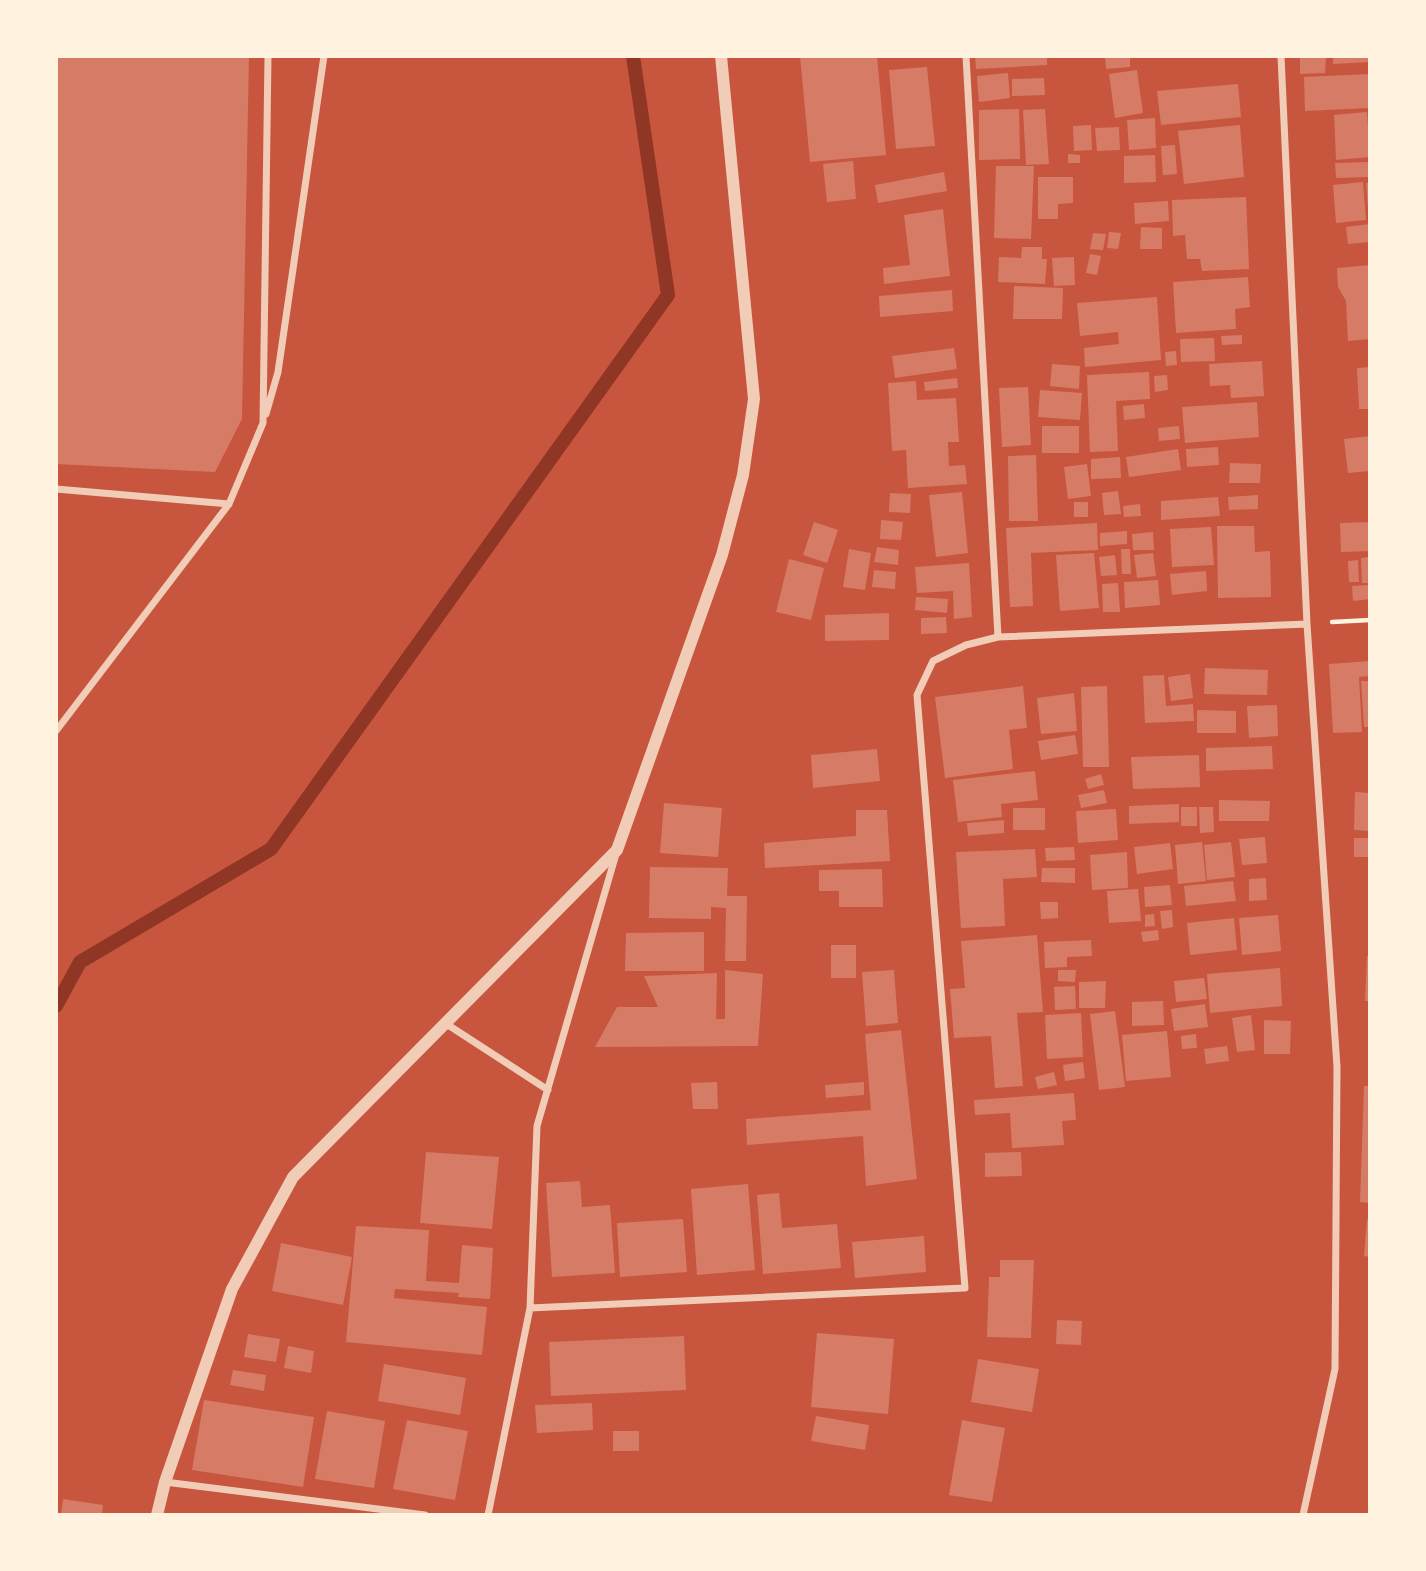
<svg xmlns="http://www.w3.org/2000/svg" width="1426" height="1571" font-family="Signika,sans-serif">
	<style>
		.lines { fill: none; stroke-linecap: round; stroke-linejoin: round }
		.stream { stroke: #8f3625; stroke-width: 14 }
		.building { fill: #d67c66 }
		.path { stroke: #fff3e0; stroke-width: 4.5 }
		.minor { stroke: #f1ccb7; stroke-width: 7 }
		.tertiary { stroke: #f1ccb7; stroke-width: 12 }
	</style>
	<rect width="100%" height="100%" fill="#c8553d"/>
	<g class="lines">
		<path class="stream" d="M56 1006 80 962 271 849 668 295 633 56"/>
	</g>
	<path class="building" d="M56 56H249L242 419 215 472 56 464Z
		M800 56H877L886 155 810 162Z
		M975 56H1047V65L976 69Z
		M1105 56H1130V67L1106 69Z
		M1300 56H1326L1325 73 1300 74Z
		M1333 56H1370V62L1333 64Z
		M927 67 935 146 896 149 889 70Z
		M1137 70 1143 113 1115 118 1109 74Z
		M1008 73 1010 98 979 102 977 76Z
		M1370 74V108L1305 111 1304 77Z
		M1044 78 1045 95 1012 96V79Z
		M1238 84 1241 117 1161 125 1157 91Z
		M1019 109 1020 159 979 160V110Z
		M1045 109 1049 164 1026 165 1023 110Z
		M1367 112 1370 157 1336 160 1334 115Z
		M1155 118 1156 148 1129 150 1127 120Z
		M1091 125 1092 150 1074 151 1073 126Z
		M1240 125 1244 177 1184 184 1178 131Z
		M1119 127 1120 150 1097 151 1095 128Z
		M1175 145 1177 174 1163 175 1161 146Z
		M1068 154 1080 155V163H1068Z
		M1155 155 1156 182 1124 183V156Z
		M853 161 856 199 827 202 823 164Z
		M1370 162V177L1336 178 1335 163Z
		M996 166H1034L1031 239 994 238Z
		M944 172 947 191 878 203 875 185Z
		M1038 177H1073V203L1058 204V219H1038Z
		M1363 182 1366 220 1336 223 1333 185Z
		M1366 183H1370V210H1368Z
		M1246 197 1249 269 1202 271 1200 259H1187L1185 235 1173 236 1172 200Z
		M1168 201 1169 221 1135 224 1134 203Z
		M943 209 950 276 884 284 883 268 910 265 904 215Z
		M1370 224V242L1348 244 1346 227Z
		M1141 227 1162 228V249H1140Z
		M1109 232 1121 233 1118 249 1107 248Z
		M1093 233 1106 234 1103 250 1090 249Z
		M1022 247H1042V259H1047L1045 284 998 282 999 257 1021 258Z
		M1090 254 1101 256 1097 275 1086 273Z
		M1074 257 1075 285 1054 286 1052 258Z
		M1370 265V339L1348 341 1346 301 1338 287 1337 268Z
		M1248 277 1250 307 1235 309 1236 329 1176 333 1173 282Z
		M1014 286 1063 288 1062 319H1013Z
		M952 290 953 311 880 317 879 296Z
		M1157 297 1161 360 1085 367 1084 348 1119 344 1118 332 1080 336 1077 303Z
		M1242 335V344L1222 345 1221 336Z
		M1214 338 1215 361 1181 362 1180 339Z
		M954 348 957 369 895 378 892 356Z
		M1176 351 1177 365 1166 366 1165 352Z
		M1262 361 1264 396 1231 398 1230 385 1210 386 1209 364Z
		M1052 364 1080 366 1079 389 1050 386Z
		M1370 367V409H1359L1357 368Z
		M1149 372 1150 399 1116 401 1118 451 1090 452 1087 375Z
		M1167 375 1168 390 1155 392 1154 376Z
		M957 378 958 388 925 391 924 382Z
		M916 381 917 400 956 398 959 442H948L949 466 965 465 967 484 908 488 906 450 892 451 888 383Z
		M1028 387 1031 445 1002 447 999 388Z
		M1040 390 1082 393 1080 420 1038 417Z
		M1257 402 1259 437 1185 443 1182 407Z
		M1144 404 1145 418 1124 420 1123 406Z
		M1042 426H1079V453H1042Z
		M1179 426 1180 439 1159 441 1158 428Z
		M1370 436V471L1348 473 1344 439Z
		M1218 447 1219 465 1187 467 1186 449Z
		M1178 449 1181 470 1129 477 1126 457Z
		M1036 455 1038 521H1009L1008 456Z
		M1120 457 1121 478 1091 479V459Z
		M1230 463 1261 464 1260 483H1229Z
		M1087 464 1091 496 1068 499 1064 467Z
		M1118 491 1121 514 1104 515 1102 493Z
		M962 492 968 553 936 557 929 495Z
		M890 493 911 494 910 513 889 512Z
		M1258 495V509L1229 510 1228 497Z
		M1218 497 1220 516 1161 520V501Z
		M1074 502H1088V517H1074Z
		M1140 504 1141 516 1124 517 1123 506Z
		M881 520 903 522 901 540 880 539Z
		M814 522 838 530 827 563 803 555Z
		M1370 522V551L1341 552 1340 523Z
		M1097 523 1098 550 1031 553 1033 606 1010 607 1006 528Z
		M1217 526H1254L1255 552 1270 551 1271 597 1218 598Z
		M1211 527 1214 565 1172 567 1170 529Z
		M1127 531V544L1100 546V533Z
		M1153 532 1154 550H1133L1132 534Z
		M877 547 899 550 898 565 874 562Z
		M849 549 871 553 865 590 843 587Z
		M1121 549H1130L1131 574H1122Z
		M1094 553 1099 608 1060 611 1056 555Z
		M1153 553 1156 576 1137 578 1134 555Z
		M1115 555 1117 575 1101 576 1099 557Z
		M1370 557V583H1362L1361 558Z
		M789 559 824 568 811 620 776 612Z
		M1358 560 1359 582H1349L1348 561Z
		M969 563 972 617 954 619 953 591 917 593 915 567Z
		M874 570 896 572 895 589 872 587Z
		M1206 571 1207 591 1172 595 1170 574Z
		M1158 580 1160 605 1125 608 1124 582Z
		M1118 583 1120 612H1103L1102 584Z
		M1370 585V599L1353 601 1352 586Z
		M916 597 948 599 947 613 915 610Z
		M889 613V640L825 641V615Z
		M946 617 947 633 921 634V618Z
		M1370 661V676L1359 677 1362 732 1333 733 1329 664Z
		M1205 668 1268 670 1267 695 1204 694Z
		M1190 674 1193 698 1171 701 1168 677Z
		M1164 675 1166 706 1193 704 1194 721 1145 723 1143 676Z
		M1361 681H1370V727H1364Z
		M1023 686 1027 728 1009 730 1013 769 945 778 935 697Z
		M1107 686 1109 767H1083L1081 687Z
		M1074 693 1077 731 1041 734 1037 698Z
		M1277 705 1278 736 1249 738 1247 706Z
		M1197 710 1236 711V733H1197Z
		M1075 735 1078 754 1041 760 1038 741Z
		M1272 746 1273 769 1206 771V748Z
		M877 749 880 781 813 788 811 755Z
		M1199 755 1200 787 1133 789 1131 757Z
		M1035 771 1038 800 1001 804 1002 817 958 822 953 780Z
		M1101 774 1104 785 1088 789 1085 779Z
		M1104 790 1107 803 1081 808 1078 795Z
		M1355 792 1370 793V831L1354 830Z
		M1219 800 1270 801 1269 821H1219Z
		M664 803 722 808 718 857 660 853Z
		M1179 804V822L1129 824V806Z
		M1181 807H1197V826H1181Z
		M1199 807H1213L1214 832 1200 833Z
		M1013 808H1045V830H1013Z
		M1116 809 1118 840 1078 843 1076 811Z
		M856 810H887L890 861 765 868 764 843 856 836Z
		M1004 820V833L968 836 967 823Z
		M1265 837 1267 863 1242 865 1239 839Z
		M1354 838H1370V857H1354Z
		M1202 842 1206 881 1178 884 1175 845Z
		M1231 842 1235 877 1207 880 1204 845Z
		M1170 843 1173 869 1137 874 1134 847Z
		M1074 847 1075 860 1046 861 1045 848Z
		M1035 849 1037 877 1003 879 1005 926 961 928 956 852Z
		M1127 852 1128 888 1092 890 1090 855Z
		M650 867 728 868 727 896H747L746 961H725L726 908 711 907V919L649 918Z
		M1042 868H1075V883L1041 882Z
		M882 869 883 907H839V891H819V870Z
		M1266 878 1267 900 1249 901V879Z
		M1233 881 1236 901 1186 906 1184 886Z
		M1170 885 1172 905 1145 907 1144 887Z
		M1138 889 1141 921 1109 923 1107 891Z
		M1040 902H1058V918L1041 919Z
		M1172 910 1173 927 1162 929 1160 911Z
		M1154 914 1155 926 1145 927V915Z
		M1278 915 1281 951 1242 955 1239 918Z
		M1234 918 1237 950 1190 955 1187 923Z
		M1158 930 1159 940 1143 942 1141 932Z
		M704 932V971H625L626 933Z
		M1037 935 1043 1012 1017 1013 1023 1086 995 1088 991 1036 954 1038 950 989 965 988 961 941Z
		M1091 940 1092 956 1067 957V967L1045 968 1044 942Z
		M831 945H856V978H831Z
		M1367 956H1370V1001H1365Z
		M1280 968 1282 1006 1210 1013 1207 974Z
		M725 970 763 974 758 1046 595 1047 617 1007H658L644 976 717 973 716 1019H725Z
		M894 970 898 1023 866 1026 862 972Z
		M1058 970H1076L1075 982 1058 981Z
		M1204 978 1207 999 1176 1002 1174 981Z
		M1106 981 1105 1008H1079V982Z
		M1075 986 1076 1009 1055 1010 1054 987Z
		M1163 1001 1164 1025 1132 1026V1002Z
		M1205 1004 1208 1027 1174 1031 1171 1009Z
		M1115 1011 1125 1087 1099 1090 1090 1014Z
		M1081 1013 1083 1057 1047 1059 1045 1015Z
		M1251 1015 1255 1050 1237 1052 1232 1018Z
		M1264 1020 1291 1021 1290 1054H1264Z
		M901 1030 917 1179 866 1186 863 1136 747 1145 746 1119 871 1110 865 1034Z
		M1167 1031 1171 1077 1126 1081 1122 1035Z
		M1196 1034 1197 1048 1182 1049 1181 1036Z
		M1227 1046 1229 1061 1206 1064 1204 1049Z
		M1083 1062 1085 1078 1065 1081 1063 1065Z
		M1054 1072 1057 1085 1038 1089 1035 1077Z
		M717 1082 718 1109H693L691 1083Z
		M864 1082V1095L826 1098 825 1085Z
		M1364 1086H1370V1203L1360 1202Z
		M1074 1093 1076 1120 1062 1121 1064 1145 1012 1148 1010 1113 975 1115 974 1100Z
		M426 1152 499 1157 492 1229 420 1223Z
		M1021 1152 1022 1176 985 1177V1153Z
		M580 1181 582 1207 610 1205 615 1273 552 1277 546 1183Z
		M748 1184 755 1270 697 1275 691 1189Z
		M779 1193 782 1228 837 1224 841 1268 763 1274 757 1195Z
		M683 1219 687 1272 620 1277 617 1223Z
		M1367 1219 1370 1220V1257L1364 1256Z
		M356 1226 429 1230 426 1281 459 1283 462 1245 493 1248 490 1299 458 1297 459 1293 395 1289 394 1298 487 1307 482 1355 346 1342Z
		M924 1236 926 1272 855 1278 852 1242Z
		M281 1243 352 1257 343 1305 272 1291Z
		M1000 1260H1034L1031 1338 987 1337 989 1277H1000Z
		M1057 1320 1082 1321 1081 1345 1056 1344Z
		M817 1333 894 1339 888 1414 811 1407Z
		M248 1334 280 1339 276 1362 244 1357Z
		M684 1336 686 1390 551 1396 549 1342Z
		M288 1346 314 1351 311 1373 284 1368Z
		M978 1359 1039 1369 1032 1412 971 1402Z
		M384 1364 466 1378 460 1415 378 1401Z
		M233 1370 266 1375 264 1391 230 1385Z
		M204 1400 314 1417 303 1487 192 1470Z
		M592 1403 593 1430 537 1433 535 1405Z
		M327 1411 385 1421 374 1488 315 1479Z
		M816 1416 869 1425 865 1450 811 1441Z
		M407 1420 468 1431 455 1500 393 1489Z
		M962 1420 1005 1428 992 1502 949 1495Z
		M613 1431H639V1451H613Z
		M63 1499 103 1505 102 1515H61Z"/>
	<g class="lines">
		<path class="path" d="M1332 622 1370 620"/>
		<path class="minor" d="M966 56 998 637
			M1281 56 1307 624 1337 1067 1335 1369 1303 1515
			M266 414 278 372 324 56
			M56 489 229 504
			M56 731 229 504 263 423 268 56
			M445 1023 548 1090
			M530 1308 965 1288 917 695 933 661 966 645 998 637 1307 624
			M165 1482 425 1515
			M488 1515 530 1308 537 1126 616 854"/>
		<path class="tertiary" d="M157 1515 165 1482 232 1289 293 1177 617 850 722 555 743 475 754 399 721 56"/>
	</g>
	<rect width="1426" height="1571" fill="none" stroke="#fff3e0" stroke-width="116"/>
</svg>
